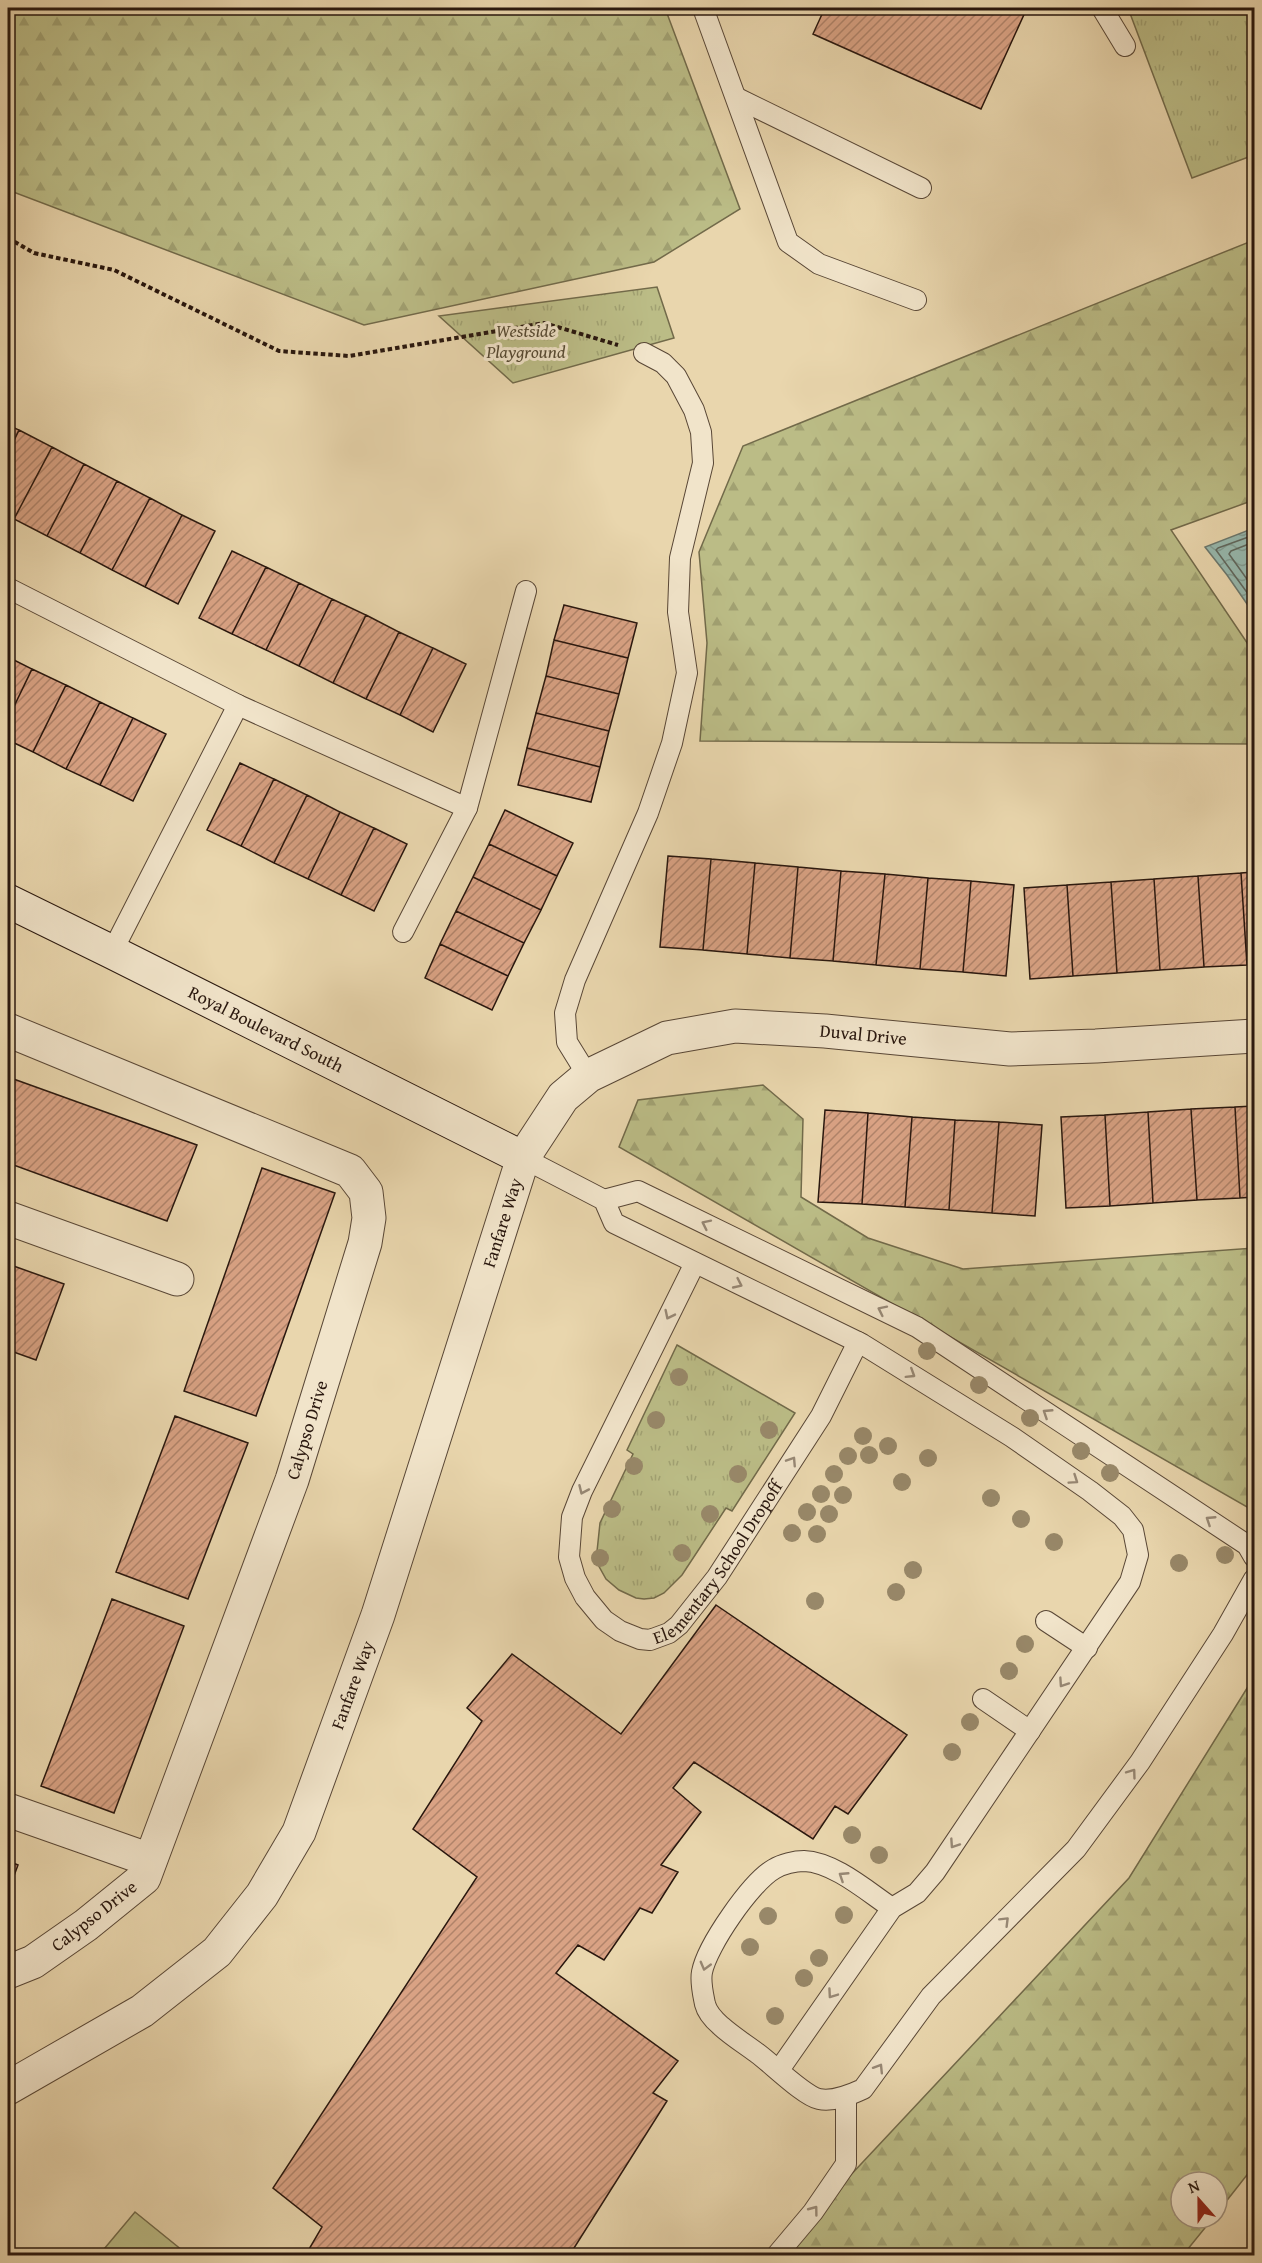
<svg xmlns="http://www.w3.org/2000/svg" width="1262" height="2263" font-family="'Gentium Book Plus',serif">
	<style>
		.forest { fill: url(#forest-firs); stroke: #726a4a; stroke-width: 1.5 }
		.park { fill: url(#park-tufts); stroke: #726a4a; stroke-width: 1.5 }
		.pitch { fill: #bbbc86; stroke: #726a4a; stroke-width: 1.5 }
		.water { fill: url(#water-waves); stroke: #6b786e; stroke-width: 1.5 }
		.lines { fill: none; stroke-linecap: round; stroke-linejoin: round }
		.shore { stroke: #60685e; stroke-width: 1.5 }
		.building { fill: url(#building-hatch); stroke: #29170e; stroke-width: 1.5 }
		.lane-casing { stroke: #594736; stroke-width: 22 }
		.street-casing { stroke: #594736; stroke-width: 35 }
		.secondary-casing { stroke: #29170e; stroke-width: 35 }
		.path { stroke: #29170e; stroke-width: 4; stroke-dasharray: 4.5 3; stroke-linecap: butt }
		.lane { stroke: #f1e4ca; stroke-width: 20 }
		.street { stroke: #f1e4ca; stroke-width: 33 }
		.secondary { stroke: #f1e4ca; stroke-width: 33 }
		.tree { fill: #988869 }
		.oneway { stroke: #978875 }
		.labels { text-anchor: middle; stroke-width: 6; stroke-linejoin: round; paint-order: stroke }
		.park-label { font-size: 18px; font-style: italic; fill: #554932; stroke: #f1e4ca }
		.street-label { font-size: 18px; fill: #29170e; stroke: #f1e4ca }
	</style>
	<defs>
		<pattern id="forest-firs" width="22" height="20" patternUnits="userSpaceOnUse" patternTransform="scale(1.5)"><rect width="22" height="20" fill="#bbbc86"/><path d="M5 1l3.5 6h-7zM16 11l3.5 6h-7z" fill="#a1a172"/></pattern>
		<pattern id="park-tufts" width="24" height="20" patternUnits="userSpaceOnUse" patternTransform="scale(1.5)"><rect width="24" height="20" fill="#bbbc86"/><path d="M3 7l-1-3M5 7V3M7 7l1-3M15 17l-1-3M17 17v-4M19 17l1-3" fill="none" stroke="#a1a172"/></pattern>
		<pattern id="water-waves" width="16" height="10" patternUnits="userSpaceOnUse" patternTransform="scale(1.5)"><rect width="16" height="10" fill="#97b9ae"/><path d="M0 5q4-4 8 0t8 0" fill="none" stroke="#829e94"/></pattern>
		<pattern id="building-hatch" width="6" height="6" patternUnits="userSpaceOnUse" patternTransform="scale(1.5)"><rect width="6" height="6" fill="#d9a284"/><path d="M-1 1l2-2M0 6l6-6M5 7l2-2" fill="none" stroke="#b0836a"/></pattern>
	</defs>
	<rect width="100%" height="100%" fill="#e9d6ad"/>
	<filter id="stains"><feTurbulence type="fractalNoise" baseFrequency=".00333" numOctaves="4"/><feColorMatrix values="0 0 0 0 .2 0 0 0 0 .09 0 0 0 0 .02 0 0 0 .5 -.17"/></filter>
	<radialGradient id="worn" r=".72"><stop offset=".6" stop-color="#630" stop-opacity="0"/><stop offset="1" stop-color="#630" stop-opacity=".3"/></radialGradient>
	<path class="forest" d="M8 8H665L740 209 654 262 364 325 8 190Z
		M1254 240V500L1171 530 1254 653V724L1251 744 700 741 707 643 699 552 743 446Z
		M763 1085 803 1119 801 1197 868 1238 963 1269 1254 1248V1511L619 1147 638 1100Z
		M1254 1677V2166L1217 2213V2182H1181V2218H1213L1183 2255 783 2256 817 2211 1129 1878Z"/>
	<path class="park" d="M1128 8H1254V155L1192 178Z
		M657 287 674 338 513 383 439 316Z
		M677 1345 795 1413 732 1511 726 1508 682 1575 664 1593 654 1598 644 1599 636 1598 619 1590 606 1579 596 1561 600 1523 633 1454 627 1450Z"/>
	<path class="pitch" d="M135 2212 188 2255H99Z"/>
	<path class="water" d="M1254 528V614L1227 575 1205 547Z"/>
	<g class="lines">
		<path class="shore" d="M1254 535 1218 548 1216 550 1254 602
			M1254 542 1231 551 1229 554 1254 589"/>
	</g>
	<path class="building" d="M812 8H1027L981 109 813 34 823 12Z
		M8 425 19 430 8 453Z
		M19 430 52 447 14 519 8 516V453Z
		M52 447 84 464 47 536 14 519Z
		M84 464 117 481 80 553 47 536Z
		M117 481 150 498 112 570 80 553Z
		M150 498 182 515 145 587 112 570Z
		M182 515 215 531 178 604 145 587Z
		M232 551 266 567 232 634 199 618Z
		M266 567 299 583 266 650 232 634Z
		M299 583 332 599 299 666 266 650Z
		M332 599 366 615 333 683 299 666Z
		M564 605 637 623 628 658 554 640Z
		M366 615 399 632 366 699 333 683Z
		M399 632 433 648 400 715 366 699Z
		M554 640 628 658 619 694 546 676Z
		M433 648 466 664 433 732 400 715Z
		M8 657 32 669 8 719Z
		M32 669 66 685 33 752 8 740V719Z
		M546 676 619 694 609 731 536 713Z
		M66 685 100 702 66 769 33 752Z
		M100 702 133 718 100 785 66 769Z
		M536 713 609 731 600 767 527 748Z
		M133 718 166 734 133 801 100 785Z
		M527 748 600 767 591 802 518 785Z
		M240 763 274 779 241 846 207 830Z
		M274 779 307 795 274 863 241 846Z
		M307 795 340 812 308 879 274 863Z
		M505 810 573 843 557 876 489 844Z
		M340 812 374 828 341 895 308 879Z
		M374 828 407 844 374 911 341 895Z
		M489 844 557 876 541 910 473 877Z
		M668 856 711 859 703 950 660 947Z
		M711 859 755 863 747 954 703 950Z
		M755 863 798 867 790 958 747 954Z
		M798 867 841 871 833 961 790 958Z
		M841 871 885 874 876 965 833 961Z
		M1254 872V964L1247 965 1241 873Z
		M1241 873 1247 965 1204 967 1198 876Z
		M885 874 928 878 920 969 876 965Z
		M1198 876 1204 967 1160 970 1154 879Z
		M473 877 541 910 524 943 456 911Z
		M928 878 971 881 963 972 920 969Z
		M1154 879 1160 970 1117 973 1111 882Z
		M971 881 1014 885 1006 976 963 972Z
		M1111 882 1117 973 1073 976 1067 885Z
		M1067 885 1073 976 1030 979 1024 888Z
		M456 911 524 943 508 976 440 944Z
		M440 944 508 976 492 1010 425 978Z
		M8 1077 197 1145 167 1221 8 1163Z
		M1254 1106V1197L1240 1198 1235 1107Z
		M1235 1107 1240 1198 1197 1200 1191 1109Z
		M1191 1109 1197 1200 1153 1203 1148 1112Z
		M825 1110 868 1113 862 1204 818 1202Z
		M1148 1112 1153 1203 1110 1206 1105 1115Z
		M868 1113 912 1117 905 1207 862 1204Z
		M1105 1115 1110 1206 1066 1208 1061 1117Z
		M912 1117 955 1120 949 1210 905 1207Z
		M955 1120 999 1122 992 1213 949 1210Z
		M999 1122 1042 1125 1035 1216 992 1213Z
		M262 1168 335 1193 256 1416 184 1391Z
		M8 1264 64 1284 36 1360 8 1350Z
		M175 1416 248 1443 188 1599 116 1572Z
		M112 1599 184 1626 114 1813 41 1786Z
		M716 1605 907 1735 848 1814 835 1806 813 1839 694 1762 673 1788 701 1812 661 1865 678 1872 652 1913 640 1908 604 1960 578 1945 556 1973 678 2061 653 2093 667 2101 569 2256H305L322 2227 273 2188 477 1877 413 1829 482 1721 467 1708 512 1654 621 1734Z
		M8 1861 18 1865 8 1892Z"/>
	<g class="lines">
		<defs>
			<g id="lane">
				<path d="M703 8 788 242 819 264 916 300"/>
				<path d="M1102 8 1125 46"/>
				<path d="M737 98 921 188"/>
				<path d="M8 588 238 705 112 952"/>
				<path d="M238 705 467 808 526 591"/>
				<path d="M403 932 467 808"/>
				<path d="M588 1076 567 1042 565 1013 575 980 648 813 672 743 687 673 678 612 680 558 703 463 701 432 694 410 676 376 663 363 644 353"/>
				<path d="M523 1158 604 1200 614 1223 862 1344 1012 1437 1090 1491 1122 1516 1133 1530 1138 1555 1130 1582 935 1872 917 1893 892 1908 779 2070"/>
				<path d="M604 1200 638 1191 917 1327 1247 1545 1254 1557"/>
				<path id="s1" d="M695 1263 582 1491 572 1517 569 1557 575 1578 585 1597 604 1620 620 1631 640 1639 650 1640 669 1633 679 1625 717 1577 821 1416 858 1342"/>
				<path d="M1046 1621 1087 1648"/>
				<path d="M983 1699 1030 1731"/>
				<path d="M892 1908C868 1892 834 1862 804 1861 795 1861 782 1864 774 1869 751 1882 707 1946 702 1972 700 1982 703 1994 705 2004 707 2012 714 2020 721 2026 732 2036 745 2044 757 2053 771 2063 804 2096 819 2099 833 2102 850 2095 863 2089L931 1996 1076 1849 1140 1762 1223 1634 1254 1579"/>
				<path d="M776 2256 813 2212 846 2164V2097"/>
			</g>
			<g id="street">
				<path d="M8 1030 350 1171 366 1192 369 1218 365 1243 292 1480 144 1878 86 1925 33 1962 8 1972"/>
				<path d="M8 1218 177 1279"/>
				<path d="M8 1810 150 1860"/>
				<path id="s2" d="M8 2088 142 2011 217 1952 262 1895 299 1832 378 1615 523 1158 563 1097 588 1076 667 1038 735 1026 825 1031 1010 1049 1096 1046 1254 1036"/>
			</g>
			<g id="secondary">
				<path id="s3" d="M8 901 112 952 523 1158"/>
			</g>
		</defs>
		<use href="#lane" class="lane-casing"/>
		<use href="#street" class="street-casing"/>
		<use href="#secondary" class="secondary-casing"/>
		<path class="path" d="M8 238 34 253 114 270 279 351 349 356 544 323 618 345"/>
		<use href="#lane" class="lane"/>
		<use href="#street" class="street"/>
		<use href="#secondary" class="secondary"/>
	</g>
	<g class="tree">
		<circle cx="927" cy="1351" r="9"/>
		<circle cx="679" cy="1377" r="9"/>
		<circle cx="979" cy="1385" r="9"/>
		<circle cx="1030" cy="1418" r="9"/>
		<circle cx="656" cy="1420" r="9"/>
		<circle cx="769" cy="1430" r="9"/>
		<circle cx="863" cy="1436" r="9"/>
		<circle cx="888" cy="1446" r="9"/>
		<circle cx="1081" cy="1451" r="9"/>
		<circle cx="869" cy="1455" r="9"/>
		<circle cx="848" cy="1456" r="9"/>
		<circle cx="928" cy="1458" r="9"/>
		<circle cx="634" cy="1466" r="9"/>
		<circle cx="1110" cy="1473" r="9"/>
		<circle cx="738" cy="1474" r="9"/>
		<circle cx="834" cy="1474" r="9"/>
		<circle cx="902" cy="1482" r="9"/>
		<circle cx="821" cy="1494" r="9"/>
		<circle cx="843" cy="1495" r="9"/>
		<circle cx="991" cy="1498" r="9"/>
		<circle cx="612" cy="1509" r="9"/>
		<circle cx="807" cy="1512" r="9"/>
		<circle cx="710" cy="1514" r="9"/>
		<circle cx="829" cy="1514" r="9"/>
		<circle cx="1021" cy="1519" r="9"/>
		<circle cx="792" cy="1533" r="9"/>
		<circle cx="817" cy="1534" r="9"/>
		<circle cx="1054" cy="1542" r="9"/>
		<circle cx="682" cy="1553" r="9"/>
		<circle cx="1225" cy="1555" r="9"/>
		<circle cx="600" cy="1558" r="9"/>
		<circle cx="1179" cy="1563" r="9"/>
		<circle cx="913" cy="1570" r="9"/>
		<circle cx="896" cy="1592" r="9"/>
		<circle cx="815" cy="1601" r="9"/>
		<circle cx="1025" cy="1644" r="9"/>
		<circle cx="1009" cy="1671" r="9"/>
		<circle cx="970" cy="1722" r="9"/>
		<circle cx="952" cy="1752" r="9"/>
		<circle cx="852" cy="1835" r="9"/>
		<circle cx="879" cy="1855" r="9"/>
		<circle cx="844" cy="1915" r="9"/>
		<circle cx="768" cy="1916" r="9"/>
		<circle cx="750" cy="1947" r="9"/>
		<circle cx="819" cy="1958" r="9"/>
		<circle cx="804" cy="1978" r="9"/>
		<circle cx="775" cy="2016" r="9"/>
	</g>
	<defs><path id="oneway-chevron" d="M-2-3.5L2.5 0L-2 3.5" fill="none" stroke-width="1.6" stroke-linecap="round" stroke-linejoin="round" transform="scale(1.5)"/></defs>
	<g class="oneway">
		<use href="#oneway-chevron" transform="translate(706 1224) rotate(-154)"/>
		<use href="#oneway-chevron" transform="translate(738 1284) rotate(25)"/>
		<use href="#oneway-chevron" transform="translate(882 1310) rotate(-154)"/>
		<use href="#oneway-chevron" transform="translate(669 1315) rotate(116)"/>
		<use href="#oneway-chevron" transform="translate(911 1374) rotate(32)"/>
		<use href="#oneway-chevron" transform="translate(1047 1413) rotate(-147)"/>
		<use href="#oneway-chevron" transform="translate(792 1461) rotate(-57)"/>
		<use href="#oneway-chevron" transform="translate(1074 1480) rotate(34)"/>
		<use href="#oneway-chevron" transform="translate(583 1490) rotate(114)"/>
		<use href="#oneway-chevron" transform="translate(1210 1520) rotate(-147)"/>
		<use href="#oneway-chevron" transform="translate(1063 1683) rotate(124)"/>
		<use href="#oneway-chevron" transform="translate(1132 1773) rotate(-54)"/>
		<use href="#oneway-chevron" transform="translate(954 1844) rotate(124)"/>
		<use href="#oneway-chevron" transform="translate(843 1876) rotate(-147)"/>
		<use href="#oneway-chevron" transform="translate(1005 1921) rotate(-45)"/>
		<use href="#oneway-chevron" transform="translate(705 1966) rotate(105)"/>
		<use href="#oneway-chevron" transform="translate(832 1994) rotate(125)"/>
		<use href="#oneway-chevron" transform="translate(879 2068) rotate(-58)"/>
		<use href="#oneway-chevron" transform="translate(814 2210) rotate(-53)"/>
	</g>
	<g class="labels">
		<g class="park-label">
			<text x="526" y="337">Westside<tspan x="526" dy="21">Playground</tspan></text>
		</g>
		<g class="street-label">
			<text dy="6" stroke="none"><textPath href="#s3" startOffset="288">Royal Boulevard South</textPath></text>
			<text dy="6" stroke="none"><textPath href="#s2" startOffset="1497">Duval Drive</textPath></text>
			<text dy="6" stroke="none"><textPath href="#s2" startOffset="1038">Fanfare Way</textPath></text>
			<text transform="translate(307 1430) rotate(-73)" y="6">Calypso Drive</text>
			<text dy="6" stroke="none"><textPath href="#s1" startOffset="552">Elementary School Dropoff</textPath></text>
			<text dy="6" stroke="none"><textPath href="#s2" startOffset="552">Fanfare Way</textPath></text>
			<text transform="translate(94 1916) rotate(-38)" y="6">Calypso Drive</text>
		</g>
	</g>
	<rect width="1262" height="2263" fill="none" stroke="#e9d6ad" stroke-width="30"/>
	<rect x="9" y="9" width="1244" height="2245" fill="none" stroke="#29170e" stroke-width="3"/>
	<rect x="15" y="15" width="1232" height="2233" fill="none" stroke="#29170e" stroke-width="1.5"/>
	<g transform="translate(1199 2200) rotate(339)"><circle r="28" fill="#f1e4ca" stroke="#a1927f" stroke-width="1.5"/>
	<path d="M0-4.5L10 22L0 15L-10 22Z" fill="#8f2418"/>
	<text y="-9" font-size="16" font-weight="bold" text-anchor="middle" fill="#29170e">N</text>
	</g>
	<rect width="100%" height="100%" filter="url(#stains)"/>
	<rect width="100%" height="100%" fill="url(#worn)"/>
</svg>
